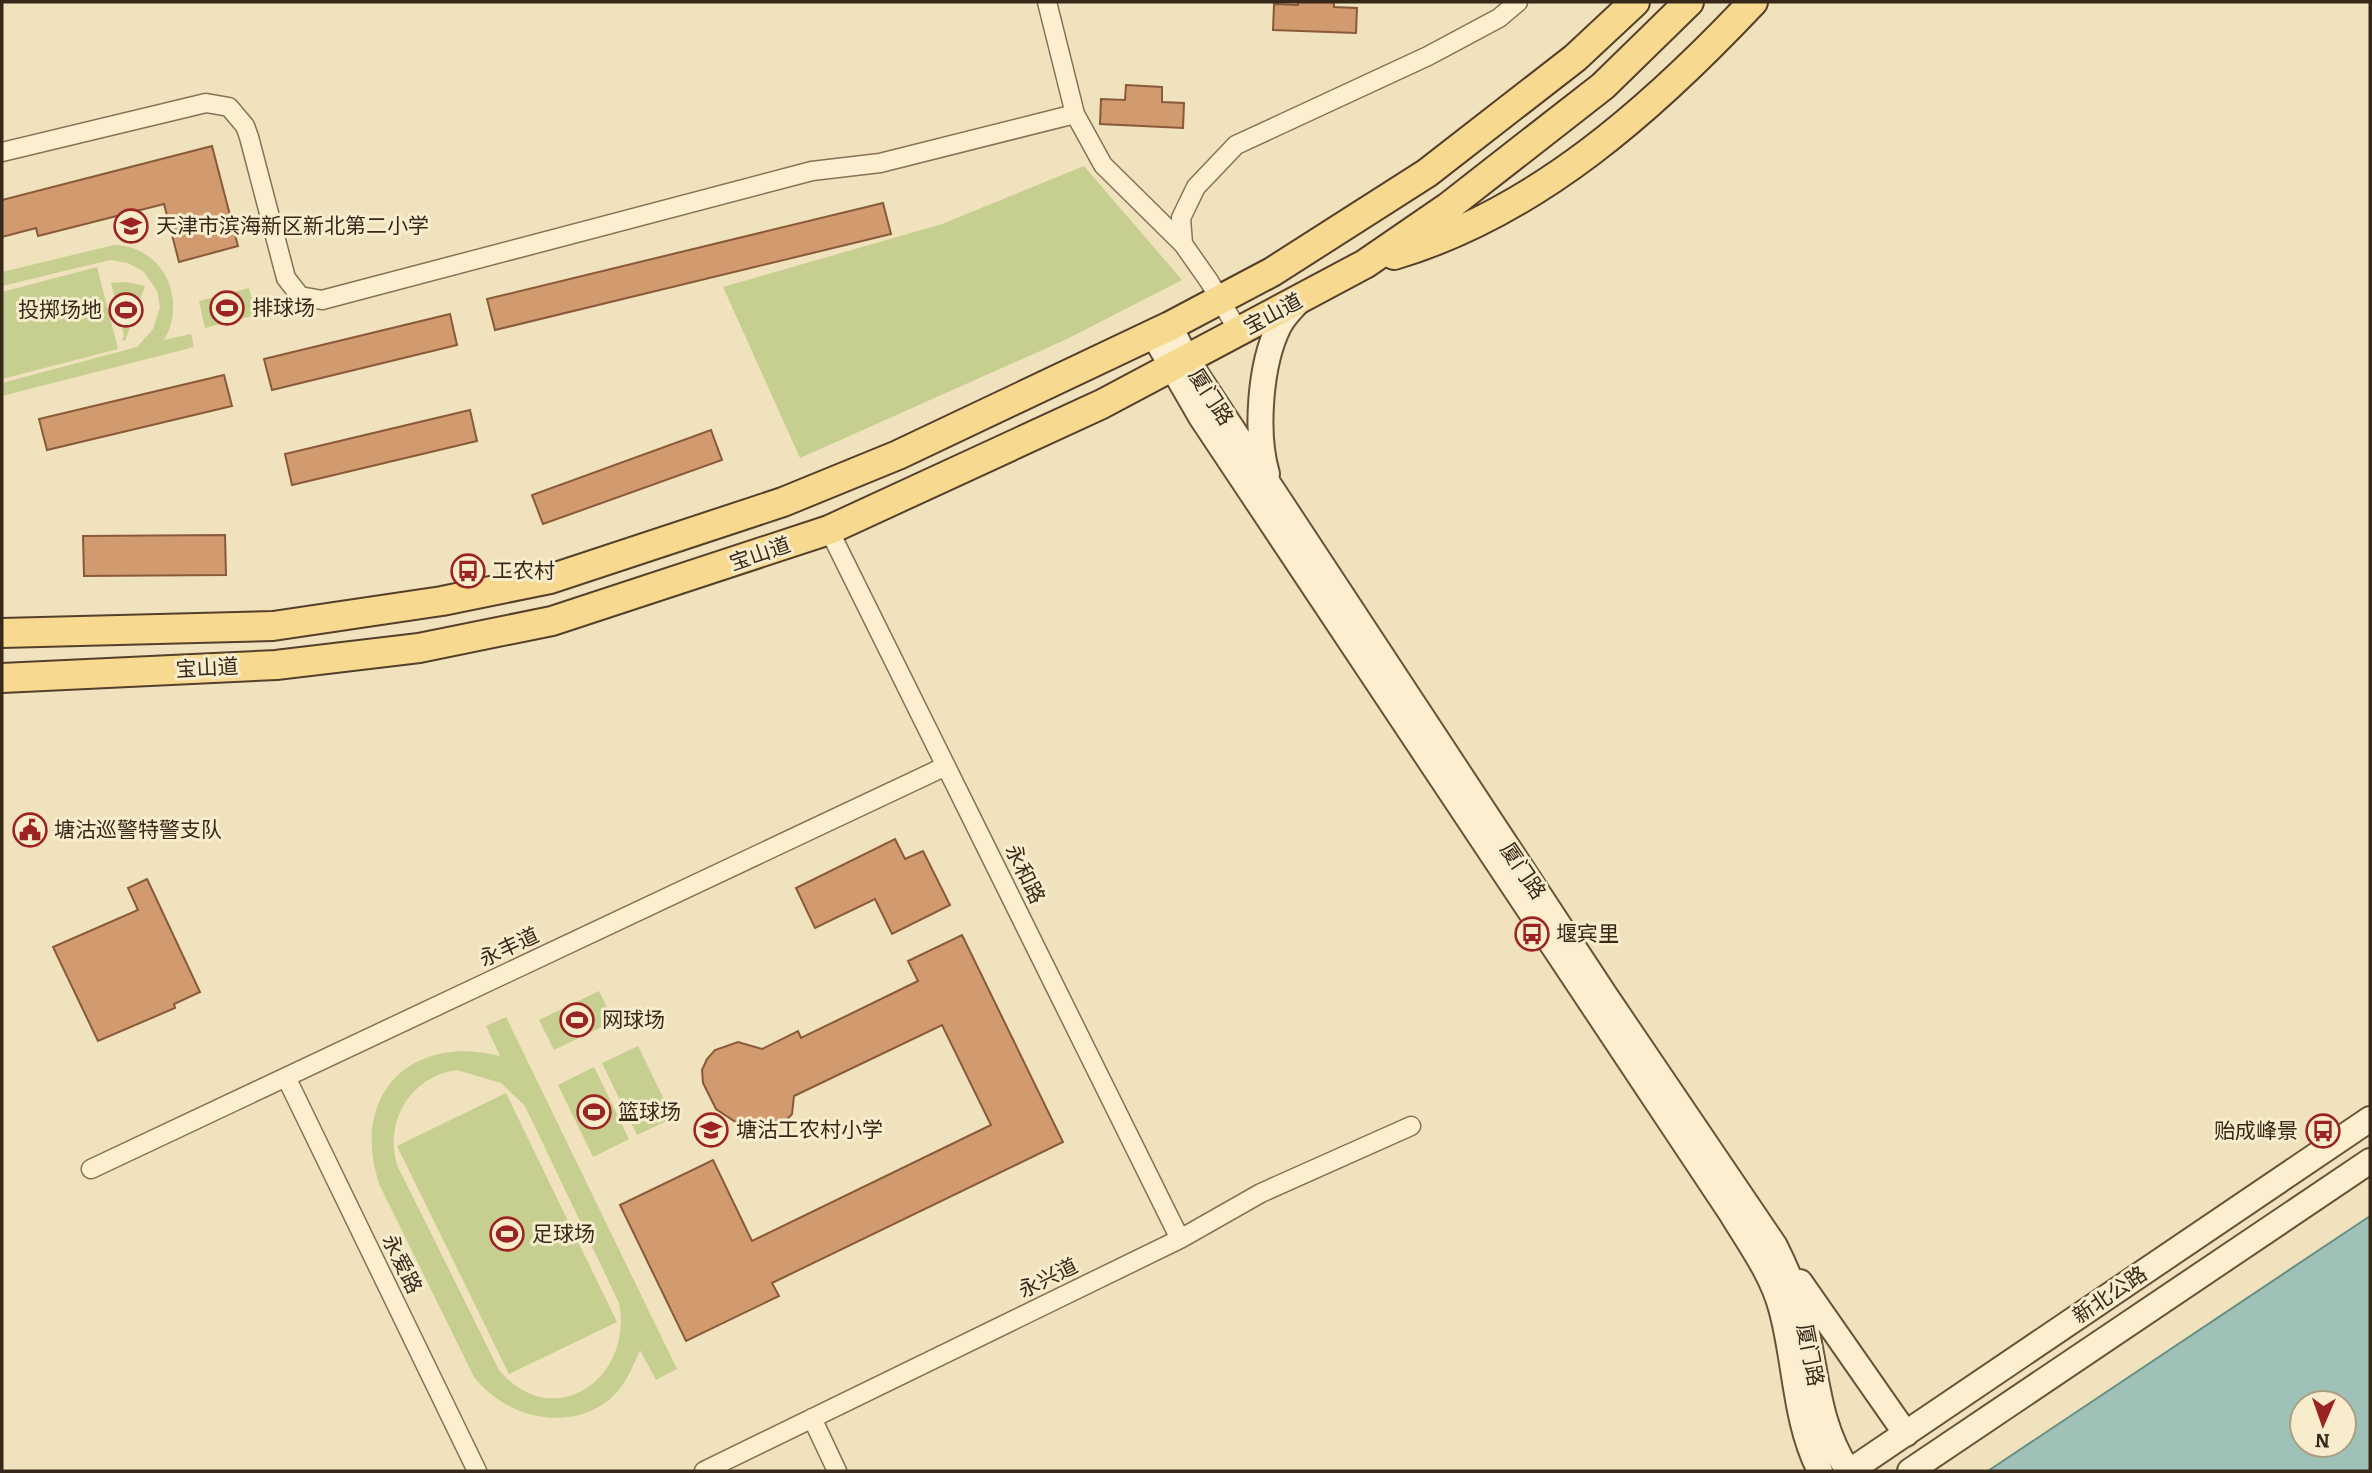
<svg xmlns="http://www.w3.org/2000/svg" width="2372" height="1473" font-family="Bitter,'Noto Sans SC',serif">
	<style>
		.green { fill: #c6ce90; fill-rule: evenodd }
		.water { fill: #a0c1b8; stroke: #678f86; stroke-width: 2; fill-rule: evenodd }
		.building { fill: #d19a6f; stroke: #895a39; stroke-width: 2 }
		.lines { fill: none; stroke-linecap: round; stroke-linejoin: round }
		.street-casing { stroke: #887155; stroke-width: 21 }
		.secondary-casing { stroke: #6a5238; stroke-width: 28 }
		.primary-casing { stroke: #553f2a; stroke-width: 32 }
		.street { stroke: #fbefcf; stroke-width: 18 }
		.secondary { stroke: #fbefcf; stroke-width: 24 }
		.primary { stroke: #f7d990; stroke-width: 28 }
		.labels { text-anchor: middle; stroke-width: 6; stroke-linejoin: round; paint-order: stroke }
		.poi-label { font-size: 21px; fill: #37291a; stroke: #f7eccc; text-anchor: start }
		.street-label { font-size: 21px; fill: #37291a; stroke: #f7eccc }
	</style>
	<rect width="100%" height="100%" fill="#f0e2bc"/>
	<path class="green" d="M1084 166 1182 280 1067 339 800 458 723 287 942 224Z
		M114 245C163 246 188 299 164 340L191 334 194 347 2 396V383L137 347 153 329 160 307 157 291 144 272 128 263 110 260 2 286V272Z
		M97 267 118 349 2 379V292Z
		M126 282 145 286 125 341 122 340 124 335 111 283Z
		M249 288 256 315 205 328 199 301Z
		M599 991 614 1021 554 1050 539 1020Z
		M506 1017 677 1369 656 1380 640 1350C632 1368 625 1387 609 1400 567 1433 505 1417 474 1377L380 1186C349 1097 409 1033 500 1056L486 1026ZM457 1070 501 1083 525 1106 619 1303C634 1379 553 1435 499 1370L397 1165C384 1121 411 1076 457 1070Z
		M638 1046 673 1118 637 1135 602 1063Z
		M594 1067 629 1139 593 1157 558 1085Z
		M506 1093 617 1322 509 1374 397 1146Z"/>
	<path class="water" d="M2370 1216V1471H1988ZM2302 1403H2344V1445H2302Z"/>
	<path class="building" d="M1298 2H1334V7L1357 8 1356 33 1273 30 1274 4 1298 5Z
		M1126 85 1162 87V102L1184 103 1183 128 1100 124 1101 99 1125 100Z
		M212 146 238 246 179 262 164 204 38 236 36 228 2 237V200Z
		M883 203 891 234 495 330 487 299Z
		M450 314 457 345 272 390 264 359Z
		M224 375 232 406 47 450 39 419Z
		M470 410 477 441 292 485 285 454Z
		M711 430 722 460 543 524 532 495Z
		M225 535 226 575 84 576 83 536Z
		M895 839 905 859 923 851 950 905 892 934 875 899 815 928 796 888Z
		M147 879 200 992 174 1004 175 1008 98 1041 53 947 138 910 128 888Z
		M962 935 1063 1142 772 1283 779 1296 686 1341 620 1205 713 1160 752 1241 991 1125 942 1025 794 1096 792 1114 782 1125 768 1129H746L716 1109 703 1083 702 1070 707 1059 715 1050 738 1042 762 1049 798 1031 801 1038 918 981 908 961Z"/>
	<g class="lines">
		<defs>
			<path id="street" d="M1047 2 1075 114 1103 165 1183 244 1209 281 1239 332
				M2 152 206 103 229 107 245 126 249 137 286 278 300 296 322 300 812 171 880 163 1075 114
				M1183 244 1181 218 1196 187 1236 145 1428 56 1499 18 1518 2
				M829 530 1180 1239
				M286 1077 477 1471
				M91 1169 946 766
				M812 1418 837 1471
				M704 1471 1180 1239 1261 1193 1411 1126"/>
			<path id="secondary" d="M1170 326 1187 360 1605 995 1775 1246C1789 1274 1800 1302 1807 1333 1818 1384 1819 1425 1848 1471
				M1153 334 1201 417 1731 1213C1749 1243 1772 1274 1781 1308 1796 1362 1794 1420 1820 1471
				M1267 474C1255 433 1260 364 1279 326 1284 316 1292 308 1300 300
				M1800 1282 1906 1434
				M1850 1471 2370 1119
				M1910 1471 2370 1161"/>
			<path id="primary" d="M1394 255C1536 213 1653 108 1753 2
				M2 633 273 626 442 601 550 579 783 502 898 455 1170 326 1272 272 1427 173 1575 58 1635 2
				M2 678 276 665 419 648 552 621 829 530 1102 404 1365 264 1448 207 1603 86 1689 2"/>
		</defs>
		<use href="#street" class="street-casing"/>
		<use href="#secondary" class="secondary-casing"/>
		<use href="#primary" class="primary-casing"/>
		<use href="#street" class="street"/>
		<use href="#secondary" class="secondary"/>
		<use href="#primary" class="primary"/>
	</g>
	<defs>
		<symbol id="school-ring" viewBox="-11 -11 22 22"><circle r="9.5" fill="#f7eccc" stroke="#9b2321" stroke-width="1.5"/><path d="M0-5L7-2L0 1L-7-2ZM-4 1L0 2.5L4 1V4Q0 6-4 4Z" fill="#9b2321"/></symbol>
		<symbol id="stadium-ring" viewBox="-11 -11 22 22"><circle r="9.5" fill="#f7eccc" stroke="#9b2321" stroke-width="1.5"/><path d="M0-5a6.5 5 0 1 0 0 10a6.5 5 0 1 0 0-10ZM-3.5-1.8h7v3.6h-7Z" fill="#9b2321"/></symbol>
		<symbol id="bus-ring" viewBox="-11 -11 22 22"><circle r="9.5" fill="#f7eccc" stroke="#9b2321" stroke-width="1.5"/><path d="M-5-6H5V4H4V6H2V4H-2V6H-4V4H-5ZM-3.5-4V0h7V-4ZM-3.5 1.2v1.5H-2V1.2ZM2 1.2v1.5H3.5V1.2Z" fill="#9b2321"/></symbol>
		<symbol id="civic-ring" viewBox="-11 -11 22 22"><circle r="9.5" fill="#f7eccc" stroke="#9b2321" stroke-width="1.5"/><path d="M-.6-6.5H3V-4.5H.6V-3L4-1V1h2V6H-6V1h2V-1L-.6-3ZM-1.2 2.5V6h2.4V2.5Z" fill="#9b2321"/></symbol>
	</defs>
	<g fill-rule="evenodd">
		<use href="#school-ring" x="112" y="207" width="38" height="38"/>
		<use href="#stadium-ring" x="208" y="289" width="38" height="38"/>
		<use href="#stadium-ring" x="107" y="291" width="38" height="38"/>
		<use href="#bus-ring" x="449" y="552" width="38" height="38"/>
		<use href="#civic-ring" x="11" y="811" width="38" height="38"/>
		<use href="#bus-ring" x="1513" y="915" width="38" height="38"/>
		<use href="#stadium-ring" x="558" y="1001" width="38" height="38"/>
		<use href="#stadium-ring" x="575" y="1093" width="38" height="38"/>
		<use href="#school-ring" x="692" y="1111" width="38" height="38"/>
		<use href="#bus-ring" x="2304" y="1112" width="38" height="38"/>
		<use href="#stadium-ring" x="488" y="1215" width="38" height="38"/>
	</g>
	<g class="labels">
		<g class="poi-label">
			<text x="156" y="233">天津市滨海新区新北第二小学</text>
			<text x="252" y="315">排球场</text>
			<text x="102" y="317" text-anchor="end">投掷场地</text>
			<text x="492" y="578">工农村</text>
			<text x="54" y="837">塘沽巡警特警支队</text>
			<text x="1556" y="941">堰宾里</text>
			<text x="602" y="1027">网球场</text>
			<text x="618" y="1119">篮球场</text>
			<text x="736" y="1137">塘沽工农村小学</text>
			<text x="2298" y="1138" text-anchor="end">贻成峰景</text>
			<text x="532" y="1241">足球场</text>
		</g>
		<g class="street-label">
			<text transform="translate(1273 314) rotate(-28)" y="7">宝山道</text>
			<text transform="translate(1211 397) rotate(57)" y="7">厦门路</text>
			<text transform="translate(760 554) rotate(-19)" y="7">宝山道</text>
			<text transform="translate(207 668) rotate(-3)" y="7">宝山道</text>
			<text transform="translate(1523 871) rotate(56)" y="7">厦门路</text>
			<text transform="translate(1025 874) rotate(64)" y="7">永和路</text>
			<text transform="translate(509 947) rotate(-25)" y="7">永丰道</text>
			<text transform="translate(402 1264) rotate(64)" y="7">永爱路</text>
			<text transform="translate(1048 1278) rotate(-26)" y="7">永兴道</text>
			<text transform="translate(2110 1295) rotate(-34)" y="7">新北公路</text>
			<text transform="translate(1810 1355) rotate(79)" y="7">厦门路</text>
		</g>
	</g>
	<rect width="2372" height="1473" fill="none" stroke="#37291a" stroke-width="7"/>
	<g transform="translate(2323 1424) rotate(182)"><circle r="33" fill="#f7eccc" stroke="#aa9e85" stroke-width="2"/>
	<path d="M0-5L12 26L0 18L-12 26Z" fill="#9b2321"/>
	<text y="-10" font-size="19" font-weight="bold" text-anchor="middle" fill="#37291a">N</text>
	</g>
</svg>
